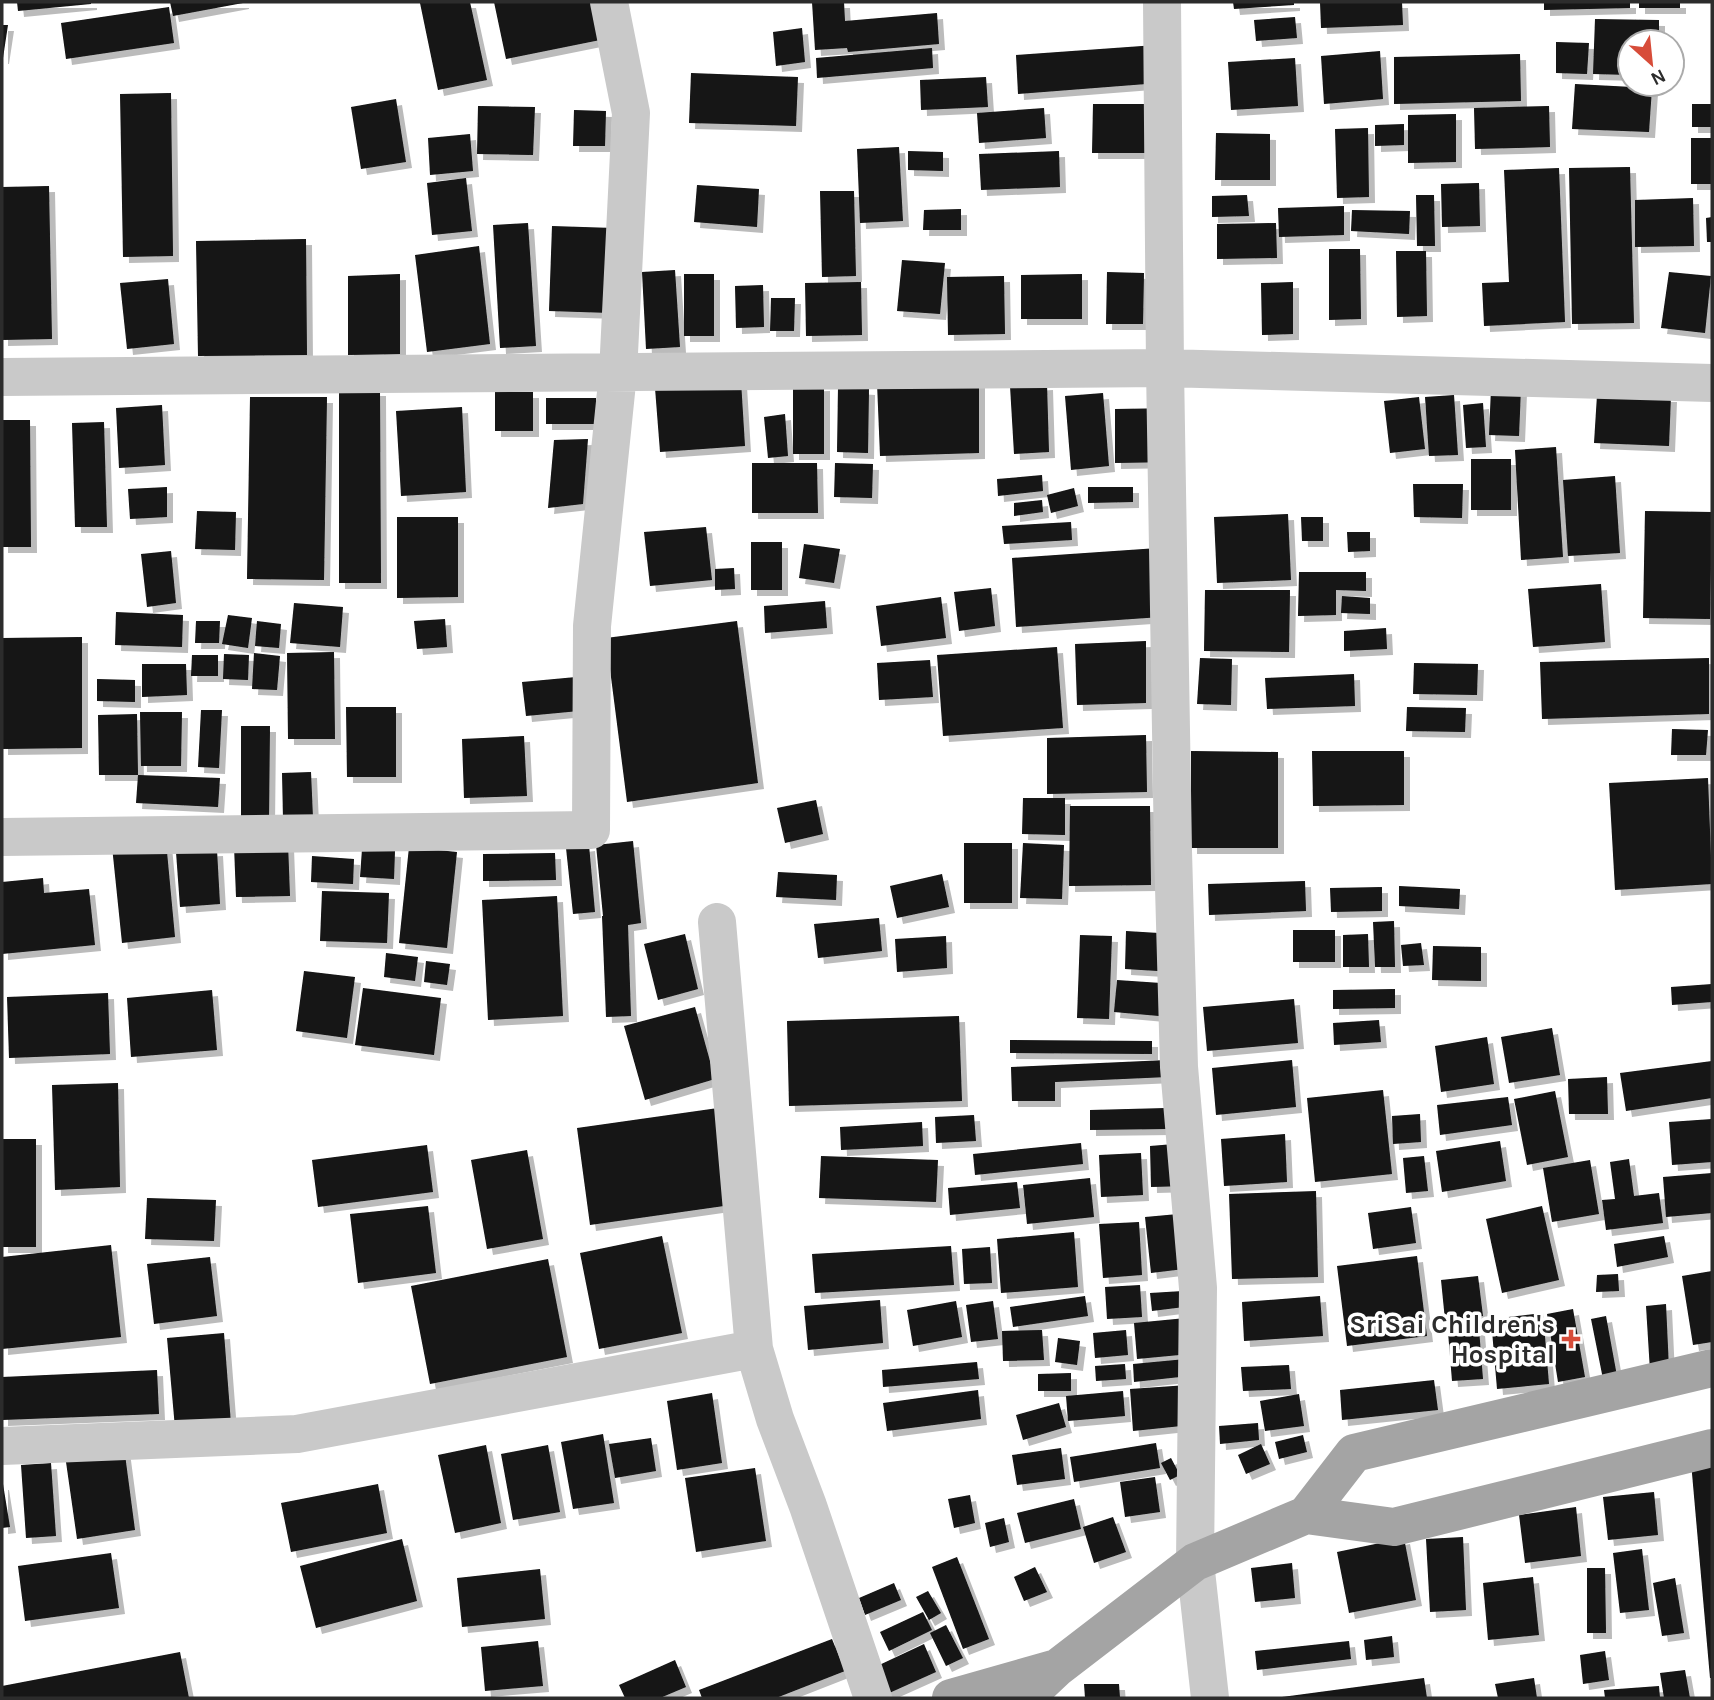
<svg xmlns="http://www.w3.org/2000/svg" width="1714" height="1700" font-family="Karla,sans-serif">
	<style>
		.building { fill: #131313; filter: url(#shadow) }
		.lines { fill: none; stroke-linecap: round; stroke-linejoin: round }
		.minor { stroke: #c9c9c9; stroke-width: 38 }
		.major { stroke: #a4a4a4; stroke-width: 38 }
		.poi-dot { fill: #d74c39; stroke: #fff; stroke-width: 2.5 }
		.labels { text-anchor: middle; stroke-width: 7; stroke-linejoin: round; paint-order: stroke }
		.poi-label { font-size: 26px; font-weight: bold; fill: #2c2c2c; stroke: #fff; text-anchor: end }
	</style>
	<defs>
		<filter id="shadow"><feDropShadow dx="6" dy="6" stdDeviation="0" flood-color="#0004"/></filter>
	</defs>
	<rect width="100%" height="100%" fill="#fff"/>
	<path class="building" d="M17 2H91V4L18 11Z
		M170 2H243V3L173 16Z
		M428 2H470L487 80 438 90 420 3Z
		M494 2H603L610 38 506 59Z
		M812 2H844L845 21 937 13 939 44 848 52 847 48 815 50Z
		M1233 2H1294V5L1234 9Z
		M1320 2H1402L1403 25 1321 28Z
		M1544 2H1630V8L1544 10Z
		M1639 2H1680V8H1639Z
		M169 7 174 43 66 59 61 23Z
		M1295 17 1297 38 1256 41 1254 20Z
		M1595 19 1659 20V42H1630V75L1593 74Z
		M2 25H8L3 58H2Z
		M802 28 805 62 776 66 773 32Z
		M1556 42 1589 43 1587 74 1556 73Z
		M1156 45 1159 83 1018 94 1016 55Z
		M932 48 933 68 817 78 816 58Z
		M1380 51 1383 99 1324 104 1321 56Z
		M1520 54 1521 101 1394 104V57Z
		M1295 58 1298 106 1231 110 1228 62Z
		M691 73 798 77 796 126 689 123Z
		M986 77 988 107 921 110 920 80Z
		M1575 84 1652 88 1649 132 1572 129Z
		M171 93 173 256 123 257 120 94Z
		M396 99 406 162 361 169 351 107Z
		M1093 104H1161V153H1092Z
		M1692 104H1712V127H1692Z
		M478 106 535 107 533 155 477 154Z
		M1549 106 1550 147 1475 149 1474 108Z
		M1044 108 1046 138 979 143 977 113Z
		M574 110 606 111 605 146H573Z
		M1456 114V162L1408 163V115Z
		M1404 124V145L1375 146V125Z
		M1368 128 1369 197 1337 198 1335 129Z
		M1216 133 1270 134V180H1215Z
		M470 134 473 171 430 175 428 138Z
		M1691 138H1712V184H1691Z
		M899 147 903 221 860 223 857 149Z
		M908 151 943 152V171L908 170Z
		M1059 151 1060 187 981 190 979 154Z
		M1630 167 1634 323 1572 324 1569 168Z
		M1559 168 1565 322 1484 326 1482 283 1509 282 1504 170Z
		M466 178 472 231 432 235 427 183Z
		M1479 183 1480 226 1442 227 1441 184Z
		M697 185 759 189 757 227 694 222Z
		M49 186 52 339 2 340V187Z
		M820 191H854L856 276 822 277Z
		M1247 195 1249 216 1212 217V196Z
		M1416 195H1434L1435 246H1417Z
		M1693 198 1694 246 1635 247V200Z
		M1344 206V235L1279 237 1278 208Z
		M961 209V230H923L924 210Z
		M1352 210 1410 211 1409 234 1351 231Z
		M1712 217V242H1707L1706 218Z
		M528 223 536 346 500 348 493 225Z
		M1276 223 1277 258 1217 259V224Z
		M552 226 614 228 611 313 549 311Z
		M306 239 307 355 198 356 196 241Z
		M479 246 490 344 427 352 415 255Z
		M1329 249H1360L1361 319 1329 320Z
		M1396 251H1426L1427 316 1397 317Z
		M902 260 945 263 940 314 897 311Z
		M675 270 680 347 646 349 642 272Z
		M1107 272 1144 273 1143 324H1106Z
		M1669 272 1711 276 1705 333 1661 328Z
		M400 274V354L348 355V276Z
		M684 274H714V336H684Z
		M1082 274V319H1021V275Z
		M1004 276 1005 334 948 335 947 277Z
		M168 279 174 344 127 349 120 283Z
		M861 282 862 335 806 336 805 283Z
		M1293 282V334L1262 335 1261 283Z
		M763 285 764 327 736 328 735 286Z
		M771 298H795L794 331H770Z
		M741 381 745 446 660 452 655 388Z
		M979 382V453L880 456 877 383Z
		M1047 384 1049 452 1014 454 1010 386Z
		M824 385V454H793V386Z
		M838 387 869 389 868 453 837 452Z
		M1491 388H1521L1519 436 1489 435Z
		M339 390H380L381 583H339Z
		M495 392H533V431H495Z
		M1103 393 1109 466 1071 470 1065 396Z
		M1454 395 1458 455 1429 456 1425 397Z
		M1597 395 1671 396 1669 446 1594 443Z
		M250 397H327L324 580 247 579Z
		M1419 397 1425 449 1390 453 1384 401Z
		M546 398H596L597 424H546Z
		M1483 403 1486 447 1466 448 1463 405Z
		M162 405 165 465 119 468 116 408Z
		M462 407 466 492 401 496 396 411Z
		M1176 408 1177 462 1115 463V409Z
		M785 414 788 456 768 458 764 417Z
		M2 420H30L31 547H2Z
		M104 422 107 527H75L72 423Z
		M588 439 583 504 548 508 554 440Z
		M1556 447 1563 557 1521 560 1515 450Z
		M1471 459H1511V510H1471Z
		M752 463H817L818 513H752Z
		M835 463 873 464 872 498 834 497Z
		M1042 475 1043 491 998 496 997 479Z
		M1615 476 1620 553 1568 556 1563 480Z
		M1413 484H1463L1462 518 1414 517Z
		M167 487V517L130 519 128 489Z
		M1088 487H1133V502L1088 503Z
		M1074 488 1078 506 1051 513 1047 495Z
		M1042 500 1043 512 1014 516V503Z
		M197 511 236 512 235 550 195 549Z
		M1645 511 1712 512 1710 619 1643 618Z
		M1288 514 1291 580 1217 583 1214 517Z
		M397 517H458V597L397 598Z
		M1301 517H1323V541H1302Z
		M1071 522 1072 540 1004 544 1002 526Z
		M706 527 712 580 650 586 644 532Z
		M1347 532H1370V551L1348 552Z
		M751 542H782V590H751Z
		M804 544 840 549 834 583 799 578Z
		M1158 548 1161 617 1016 627 1012 558Z
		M171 551 176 603 147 607 141 554Z
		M734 568 735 589 715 590V569Z
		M1299 572H1366V591L1336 590V615L1298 616Z
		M1601 584 1605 642 1533 647 1528 589Z
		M991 588 995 626 959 631 954 592Z
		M1205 590H1290L1289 652 1204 651Z
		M1342 596 1370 598V614L1341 613Z
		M941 597 946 638 881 646 876 606Z
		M825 601 827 628 765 633 764 606Z
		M294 603 343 607 340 647 290 643Z
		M116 612 183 615 182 647 115 645Z
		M228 615 252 618 248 648 222 644Z
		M445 619 447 647 417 649 414 621Z
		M196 621H220L219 643H195Z
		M257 621 281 624 279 648 255 646Z
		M737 621 758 783 627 802 606 638Z
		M1386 628 1387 649 1344 651V631Z
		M82 637V748L2 749V638Z
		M1146 641V703L1077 705 1075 644Z
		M1057 647 1063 728 943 736 937 655Z
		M334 652 335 739H288L287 653Z
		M254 653 280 656 277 690 252 689Z
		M224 654 249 655 248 680 223 679Z
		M192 655H218V676H191Z
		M1200 658 1232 659 1231 705 1197 704Z
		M1709 658V714L1542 719 1540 662Z
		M930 660 933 697 879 700 877 663Z
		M1414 663 1478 664 1477 695 1413 694Z
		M142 664H186L187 695 142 697Z
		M1354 674 1355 706 1267 709 1265 678Z
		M576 677 579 711 526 716 522 682Z
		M97 679 135 680V702L97 701Z
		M346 707H396V777H347Z
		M1407 707 1466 708 1465 732 1406 731Z
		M201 710H222L219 768 198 767Z
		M140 712H182L181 766H141Z
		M137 714 138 775H99L98 715Z
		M241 726H270L269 819 241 818Z
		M1672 729 1708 730 1706 755H1671Z
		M1146 735 1147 792 1047 794V738Z
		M524 736 527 796 464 798 462 739Z
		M1191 751 1278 752V848H1191Z
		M1312 751H1404V805L1313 806Z
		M311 772 313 818 283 819 282 773Z
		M138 775 220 778 218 807 136 803Z
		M1708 778 1712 884 1615 890 1609 783Z
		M1023 798H1065V835L1022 834Z
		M816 800 823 834 785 843 777 808Z
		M1070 806H1150L1151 885 1069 886Z
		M164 820 175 937 122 943 110 827Z
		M633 841 641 923 628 925 631 1016 606 1017 602 916H603L596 845Z
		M288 843 290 896 236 897 234 846Z
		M964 843H1012V903H964Z
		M1023 843 1064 845 1062 899 1020 898Z
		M589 845 595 912 573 914 566 848Z
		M409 847 457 852 447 948 399 943Z
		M362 849 395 851 394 879 360 877Z
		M217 850 220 904 180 907 176 852Z
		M555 853 556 880 483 881V854Z
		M312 856 354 859 353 884 311 882Z
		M778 872 837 875 836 900 776 897Z
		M942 874 949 907 897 918 890 886Z
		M43 878 44 893 89 889 95 945 2 954V882Z
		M1305 881 1306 911 1209 915 1208 884Z
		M1399 886 1460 889 1459 909 1399 906Z
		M1382 887V911L1331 912 1330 888Z
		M322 891 389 893 387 943 320 941Z
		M557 896 563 1016 488 1020 482 900Z
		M879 918 882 951 818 958 814 924Z
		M1394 921 1395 967H1375L1373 922Z
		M1293 930H1335V962H1293Z
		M1126 931 1159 933 1158 971 1125 969Z
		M685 934 698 989 658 1000 644 944Z
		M1368 934 1369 967H1343V935Z
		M1080 935 1112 936 1109 1019 1077 1018Z
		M946 936 947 968 897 972 895 939Z
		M1421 943 1424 965 1403 966 1401 945Z
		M1433 946 1481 947V981L1432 980Z
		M386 953 418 957 415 981 384 977Z
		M426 961 450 964 447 985 424 982Z
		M304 971 355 977 347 1038 296 1031Z
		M1117 980 1161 983 1159 1016 1114 1012Z
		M1712 984V1002L1672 1005 1671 987Z
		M363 988 441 998 434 1055 355 1045Z
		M1395 989V1008L1333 1009V990Z
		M212 990 217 1050 131 1057 127 998Z
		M108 993 110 1054 9 1058 7 997Z
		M1294 999 1298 1043 1207 1051 1203 1007Z
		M695 1007 715 1079 645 1100 624 1026Z
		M959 1016 962 1101 789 1106 787 1021Z
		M1379 1020 1381 1042 1334 1045 1333 1023Z
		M1552 1028 1560 1075 1509 1083 1501 1037Z
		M1487 1037 1494 1084 1441 1092 1435 1046Z
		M1010 1040 1152 1041V1054L1010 1053Z
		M1167 1060 1168 1077 1055 1082V1101H1012L1011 1067Z
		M1292 1060 1296 1107 1216 1115 1212 1068Z
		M1712 1061V1098L1626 1111 1620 1073Z
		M1607 1077 1608 1114H1569L1568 1079Z
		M118 1083 120 1187 55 1190 52 1085Z
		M1383 1090 1392 1174 1315 1182 1307 1098Z
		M1555 1091 1568 1157 1527 1165 1514 1099Z
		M1508 1097 1512 1125 1440 1135 1437 1105Z
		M718 1108 731 1205 590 1225 577 1128Z
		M1166 1108V1129L1090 1130V1110Z
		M1420 1114 1421 1142 1393 1144 1392 1116Z
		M974 1115 976 1141 936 1143 935 1117Z
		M1712 1119V1162L1672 1165 1669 1122Z
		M922 1122 923 1146 841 1150 840 1127Z
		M1285 1134 1287 1182 1224 1186 1221 1139Z
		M2 1139H36V1247H2Z
		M1500 1141 1506 1181 1442 1192 1436 1151Z
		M1081 1143 1083 1164 975 1175 973 1154Z
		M1186 1143 1188 1186 1151 1187 1150 1146Z
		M427 1145 433 1192 318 1207 312 1160Z
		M527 1150 543 1239 487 1249 471 1160Z
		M1141 1153 1143 1195 1101 1197 1099 1155Z
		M821 1156 938 1160 936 1202 819 1198Z
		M1424 1156 1428 1191 1406 1193 1403 1158Z
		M1629 1159 1634 1196 1659 1193 1663 1223 1606 1230 1602 1200 1615 1199 1610 1162Z
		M1590 1160 1599 1214 1552 1222 1543 1168Z
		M1712 1173V1213L1666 1217 1663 1177Z
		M1090 1178 1094 1217 1027 1224 1023 1185Z
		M1017 1182 1020 1208 950 1215 948 1188Z
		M1316 1191 1318 1277 1232 1279 1229 1194Z
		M147 1198 216 1200 214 1241 145 1239Z
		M428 1206 436 1273 358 1283 350 1214Z
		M1542 1206 1559 1280 1502 1293 1486 1219Z
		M1411 1207 1416 1243 1373 1249 1368 1213Z
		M1178 1214 1184 1269 1151 1273 1145 1217Z
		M1139 1222 1142 1275 1103 1278 1099 1224Z
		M1074 1232 1078 1287 1001 1293 997 1239Z
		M662 1236 682 1333 599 1349 580 1253Z
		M1664 1236 1668 1257 1617 1267 1614 1244Z
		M111 1245 121 1337 2 1349V1257Z
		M951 1246 954 1285 815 1293 812 1254Z
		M990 1247 992 1283 964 1284 962 1249Z
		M1417 1256 1427 1336 1347 1346 1337 1266Z
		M210 1257 217 1316 154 1324 147 1264Z
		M548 1259 567 1357 430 1384 411 1286Z
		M1712 1271V1342L1693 1345 1682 1276Z
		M1618 1274 1619 1291 1596 1292 1597 1275Z
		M1478 1276 1483 1316 1445 1320 1441 1280Z
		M1140 1285 1142 1317 1107 1319 1105 1287Z
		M1183 1291 1184 1307 1152 1311 1150 1293Z
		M1085 1296 1088 1316 1013 1327 1010 1307Z
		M1320 1296 1323 1336 1244 1341 1242 1302Z
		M880 1300 883 1343 808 1350 804 1306Z
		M956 1301 962 1337 913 1346 907 1310Z
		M993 1301 998 1339 971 1342 966 1305Z
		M1666 1304 1669 1369 1650 1371 1646 1306Z
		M1573 1309 1585 1377 1558 1382 1547 1314Z
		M1543 1313 1549 1384 1497 1389 1491 1319Z
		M1606 1316 1617 1376 1603 1379 1591 1319Z
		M1186 1318 1190 1354 1137 1359 1134 1323Z
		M1479 1329 1483 1379 1452 1381 1448 1332Z
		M1042 1330 1044 1360 1003 1361 1002 1331Z
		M1126 1330 1128 1355 1095 1358 1093 1333Z
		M224 1333 231 1424 175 1428 167 1338Z
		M1058 1338 1080 1341 1077 1365 1055 1362Z
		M1186 1359 1189 1376 1134 1382 1133 1364Z
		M977 1362 979 1379 883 1387 882 1370Z
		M1125 1364 1126 1379 1096 1381 1095 1366Z
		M1289 1365 1291 1389 1243 1391 1241 1367Z
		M157 1370 159 1414 2 1420V1377Z
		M1071 1373V1391H1038V1374Z
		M1434 1380 1438 1410 1342 1420 1340 1390Z
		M1188 1385 1191 1425 1133 1431 1130 1389Z
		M978 1390 981 1419 887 1431 883 1403Z
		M1123 1391 1125 1416 1068 1421 1066 1396Z
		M712 1393 722 1463 677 1470 667 1401Z
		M1299 1394 1304 1426 1265 1431 1260 1401Z
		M1059 1403 1066 1427 1023 1440 1016 1415Z
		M1258 1423 1259 1440 1220 1444 1219 1426Z
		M603 1434 614 1503 573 1509 561 1442Z
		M1303 1435 1307 1452 1279 1459 1275 1442Z
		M651 1438 656 1471 615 1478 609 1444Z
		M1156 1443 1160 1468 1074 1482 1070 1457Z
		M1261 1444 1270 1464 1246 1474 1238 1455Z
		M486 1445 501 1523 455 1533 438 1455Z
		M548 1445 560 1512 513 1520 501 1454Z
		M124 1447 135 1530 77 1539 65 1455Z
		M1061 1448 1065 1479 1017 1485 1012 1455Z
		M1171 1458 1180 1475 1170 1480 1161 1463Z
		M1712 1460V1678H1710L1691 1462Z
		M51 1463 56 1536 26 1538 21 1465Z
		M755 1468 766 1541 696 1552 685 1478Z
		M1155 1477 1160 1512 1125 1517 1120 1482Z
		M2 1484H3L10 1527 2 1528Z
		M378 1484 387 1533 291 1552 281 1503Z
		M1654 1492 1658 1535 1608 1540 1603 1497Z
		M970 1495 975 1523 954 1528 948 1499Z
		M1074 1499 1081 1529 1025 1543 1017 1513Z
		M1576 1507 1581 1556 1525 1563 1519 1515Z
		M1113 1517 1126 1552 1094 1563 1083 1527Z
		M1004 1518 1009 1542 990 1547 985 1523Z
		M1463 1537 1466 1610 1430 1612 1426 1539Z
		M1404 1538 1416 1600 1349 1613 1337 1552Z
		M402 1539 417 1601 316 1628 300 1566Z
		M1642 1549 1649 1610 1620 1613 1613 1553Z
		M111 1553 119 1608 25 1621 18 1566Z
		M957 1557 989 1639 963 1649 932 1567Z
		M1292 1563 1295 1598 1255 1602 1251 1568Z
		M1035 1567 1047 1592 1024 1601 1014 1577Z
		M1587 1568H1605L1606 1633H1587Z
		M540 1569 545 1619 462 1627 457 1578Z
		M1533 1577 1539 1635 1488 1640 1483 1583Z
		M1675 1578 1684 1633 1662 1636 1653 1583Z
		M894 1583 901 1600 865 1615 859 1598Z
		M928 1591 941 1613 929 1620 916 1597Z
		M923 1612 932 1630 889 1651 880 1632Z
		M946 1625 963 1658 946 1666 930 1633Z
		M1392 1636 1394 1657 1366 1660 1364 1640Z
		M832 1639 845 1671 776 1698H702L699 1690Z
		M538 1641 543 1686 485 1691 481 1647Z
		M1349 1641 1351 1659 1257 1670 1255 1651Z
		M924 1644 936 1672 887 1694 875 1667Z
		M1605 1651 1609 1680 1583 1684 1580 1655Z
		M180 1652 189 1698H2V1686Z
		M675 1660 686 1687 660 1698H625L619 1685Z
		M1685 1670 1690 1698H1664L1660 1673Z
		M1424 1678 1427 1698H1282V1697Z
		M1534 1678 1537 1698H1498L1495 1684Z
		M1084 1684H1119L1120 1698H1085Z
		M1659 1686 1660 1698H1605L1604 1690Z"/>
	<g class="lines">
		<path class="minor" d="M1162 2 1165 368 1173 851 1179 1067 1198 1288 1195 1562 1210 1698
			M2 377 1165 368 1712 383
			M2 837 591 830 592 626 618 373 631 113 609 2
			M754 1349 775 1419 808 1506 873 1698
			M2 1446 297 1434 754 1349 717 922"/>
		<path class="major" d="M1306 1515 1394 1527 1712 1448
			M951 1698 1053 1669
			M1025 1698 1057 1668 1195 1562 1306 1515 1354 1453 1712 1368"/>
	</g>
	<path class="poi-dot" d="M1567.5 1328.5h7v7h7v7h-7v7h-7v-7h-7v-7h7z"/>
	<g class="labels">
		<g class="poi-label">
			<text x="1555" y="1333">SriSai Children's<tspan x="1555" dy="30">Hospital</tspan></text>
		</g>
	</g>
	<rect width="1714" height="1700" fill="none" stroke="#2c2c2c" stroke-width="7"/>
	<g transform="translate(1651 63) rotate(153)"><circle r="33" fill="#ffffff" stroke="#ababab" stroke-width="2"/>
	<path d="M0-5L12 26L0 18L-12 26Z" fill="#d74c39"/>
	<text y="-10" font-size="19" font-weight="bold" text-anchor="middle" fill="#2c2c2c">N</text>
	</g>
</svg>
